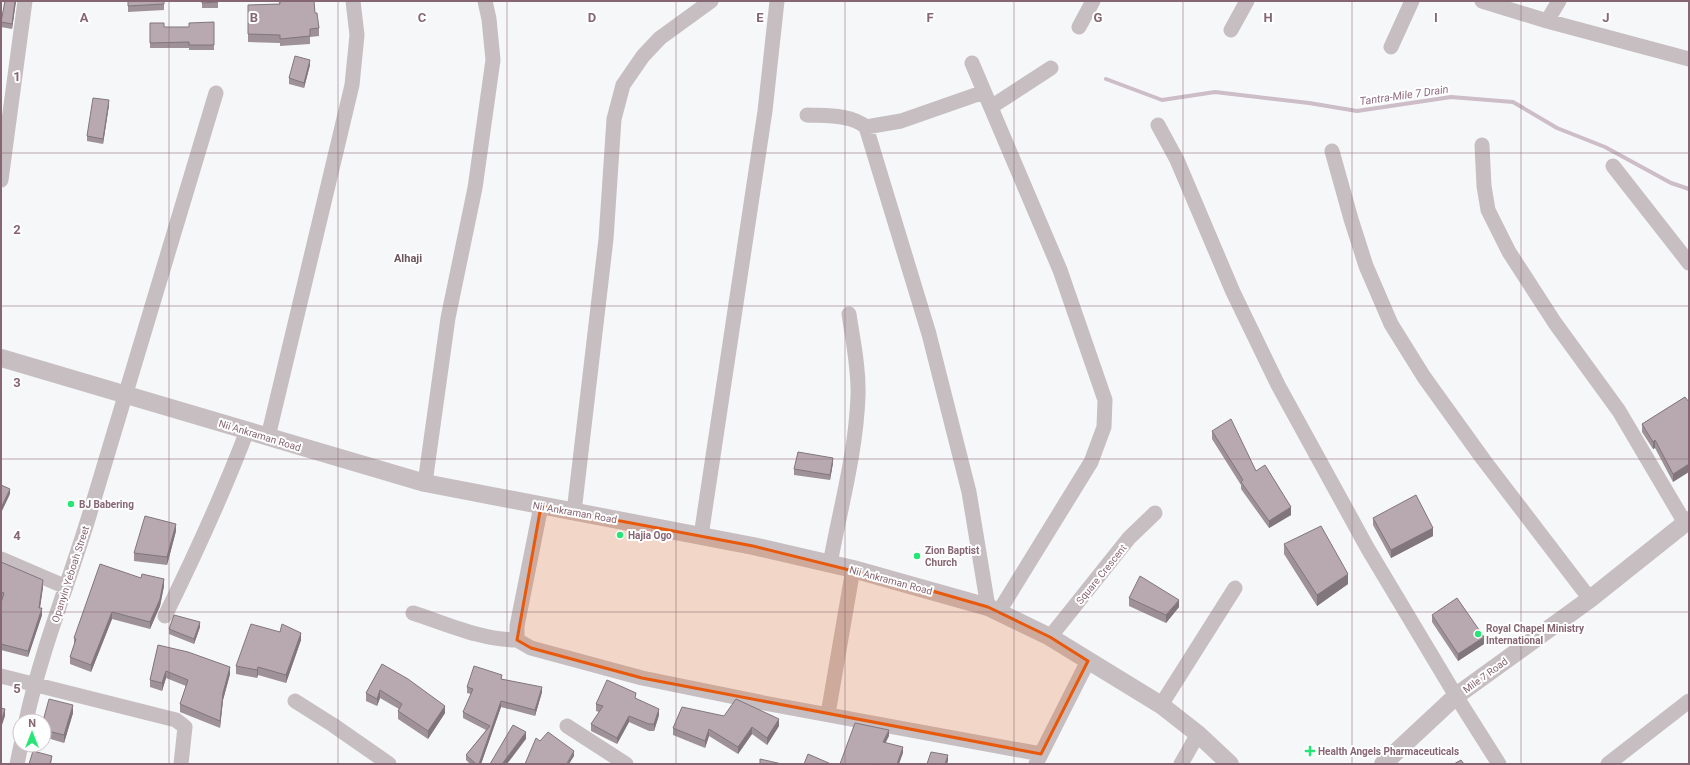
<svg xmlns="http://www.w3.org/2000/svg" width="1690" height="765" font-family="Roboto,sans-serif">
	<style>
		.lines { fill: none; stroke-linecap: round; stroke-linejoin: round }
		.stream { stroke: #cdbdc7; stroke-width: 4 }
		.minor { stroke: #c7bec1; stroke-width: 15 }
		.tertiary { stroke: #c7bec1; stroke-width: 18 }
		.wall { fill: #9e9197 }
		.shaded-wall { fill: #81767b }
		.building { fill: #b8a9b0; stroke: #81767b }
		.marked { fill: #e8590c; fill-opacity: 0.2; stroke: #e8590c; stroke-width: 3; stroke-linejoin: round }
		.grid { fill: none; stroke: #876673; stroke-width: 1; stroke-opacity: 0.55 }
		.poi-dot { fill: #26e775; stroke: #fff; stroke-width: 1.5 }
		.labels { text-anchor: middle; stroke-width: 4; stroke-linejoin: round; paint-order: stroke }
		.street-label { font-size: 10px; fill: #876673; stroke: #fff }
		.poi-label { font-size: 10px; font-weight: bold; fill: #876673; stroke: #fff; text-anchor: start }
		.water-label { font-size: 11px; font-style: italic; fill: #916c81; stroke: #fff }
		.neighbourhood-label { font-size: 11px; font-weight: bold; fill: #6c545d; stroke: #fff }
		.grid-label { font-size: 13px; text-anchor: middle; font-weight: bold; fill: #876673; stroke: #fff; stroke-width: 4; stroke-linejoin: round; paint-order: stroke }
	</style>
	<rect width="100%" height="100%" fill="#f5f7f8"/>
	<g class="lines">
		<path class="stream" d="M1106 79 1162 100 1215 92 1309 103 1357 111 1451 97 1513 102 1557 128 1605 147 1671 183 1689 189"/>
		<path class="minor" d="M1482 1 1547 21 1689 59
			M1547 21 1559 1
			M1079 27 1093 1
			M1231 30 1247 1
			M1391 47 1412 1
			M972 63 1060 270 1105 400 1104 427 1091 462 998 613
			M991 107 1051 68
			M807 115C825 116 851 114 866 127L929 334 969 492 988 607
			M1158 125 1177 160 1233 292 1278 385 1368 549 1456 696 1499 764
			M866 127 901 121 984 92
			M1482 145 1484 186 1488 210 1509 252 1555 323 1619 411 1685 523
			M1332 151 1351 219 1366 266 1391 324 1424 377 1483 459 1590 599
			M1613 166 1689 263
			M1 180 25 1
			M268 437 352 85 357 35 353 1
			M425 483 448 318 475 188 493 60 489 19 485 1
			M541 506 517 626V640L531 648 642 678 764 703 1041 754
			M574 512 606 239 614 119 623 85 643 56 660 38 711 1
			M701 536 765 111 777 1
			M1 559 66 587
			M830 564C840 509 856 453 858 396 859 369 853 341 849 314
			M413 613C447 624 481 640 517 640
			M165 616C195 555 223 494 247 431
			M1050 637 1129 538 1155 513
			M1 676 176 720 185 727 181 764
			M295 701 333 725 389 764
			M1161 705 1235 588
			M828 714 853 569
			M26 721C41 651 68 585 89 516 131 375 173 234 216 93
			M567 726 626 764
			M17 764 21 745
			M1036 764 1088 661
			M1181 764 1198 734
			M1608 764 1689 701"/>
		<path class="tertiary" d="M1 358 425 483 753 546 853 569 988 607 1050 637 1161 705 1198 734 1230 764
			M1383 764 1456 696 1590 599 1689 520"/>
	</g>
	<path class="wall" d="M5 1H16L12 29 1 27V22Z
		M128 1H164V10L128 12Z
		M202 1H218V8H202Z
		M279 1H314L315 13 319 28V36L310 37V44L280 46V43L248 42V5L279 4Z
		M214 22V50H189V48H150V23L164 27H189Z
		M310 65 304 88 289 84V78Z
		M109 105 103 144 87 141V136Z
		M1685 397 1673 482 1655 448 1653 449 1642 432V424Z
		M1212 431 1256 471 1291 515 1269 528 1241 489V485L1212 439Z
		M833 463 830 480 794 475V469Z
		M1373 518 1433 536 1391 558 1373 525Z
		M176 531 167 565 134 561V553Z
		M1284 544 1348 584 1317 606 1284 554Z
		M1 562 43 587 40 608 42 615 28 657 1 650V603L2 599H1Z
		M141 578 164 586 160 606 150 629 112 619 91 672 70 664V657L74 645V638Z
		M1129 598 1179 607 1166 623 1129 606Z
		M1432 615 1484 644 1458 661 1432 622Z
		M200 627 194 644 169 634V629Z
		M280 632 301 640 286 683 258 675 257 678 236 674V666Z
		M158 645 230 674 223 700 220 728 180 712V704L186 686 166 678 162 691 150 687V680Z
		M382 664 445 713 428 739 398 719V711L399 709 380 698 377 706 366 701V693Z
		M502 679 542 692 535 716 501 707 481 764H470L466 760V755L486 730 463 718V712L471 694 467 693V687Z
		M636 699 659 715 654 731H649L629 722 617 744 591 731V724L599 712 596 711V704Z
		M73 713 64 743 44 737V721Z
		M724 716 779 726 767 745 752 734 738 754 709 736 705 748 673 735V728Z"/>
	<path class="shaded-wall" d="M15 1H16L12 29V24Z
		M310 60V65L304 88V83Z
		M109 100V105L103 144V139Z
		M1655 440V448L1653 449V442Z
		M833 458V463L830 480V475Z
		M1689 464V472L1673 482V474Z
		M10 489V494L1 513V508Z
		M1291 507V515L1269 528V521Z
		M176 524V531L167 565V557Z
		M1433 528V536L1391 558V550Z
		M1348 574V584L1317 606V595Z
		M164 579V586L160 606 150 629V622Z
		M43 580V587L39 614V608Z
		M1179 600V607L1166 623V615Z
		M42 608V615L28 657V651Z
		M112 612V619L91 672V665Z
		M200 622V627L194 644V639Z
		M301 633V640L286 683V675Z
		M1484 637V644L1458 661V654Z
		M230 667V674L223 700 220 728V721L223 693Z
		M258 667V675L257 678V670Z
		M166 671V678L162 691V683Z
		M542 687V692L535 716V710Z
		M380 690V698L377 706V699Z
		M501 701V707L481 764H479Z
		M73 705V713L64 743V735Z
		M445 706V713L428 739V731Z
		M5 709V716L1 728V722Z
		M659 709V715L654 731V724Z
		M629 716V722L617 744V738Z
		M779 719V726L767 745V738Z
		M752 727V734L738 754V747Z
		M709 729V736L705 748V741Z
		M889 730V736L883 748V742Z
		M526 732V739L507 764H502Z
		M903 747V753L899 764H897Z
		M574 751V756L569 764H567Z
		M948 755V761L947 764H945Z
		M52 756 51 764H50Z"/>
	<path class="building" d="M5 1H15L12 24 1 22Z
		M128 1H164V4L128 6Z
		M202 1H218V2L202 3Z
		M280 1H314L315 13H317L319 28 310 29V36L280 39V35L248 34V5L280 4Z
		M214 22V45H189V42L150 43V23H164V27H189V23Z
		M295 56 310 60 304 83 289 78Z
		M93 98 109 100 103 139 87 136Z
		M1685 397 1689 402V464L1673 474 1655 440 1653 442 1642 424Z
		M1231 419 1256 471 1265 465 1291 507 1269 521 1241 482 1243 480 1212 431Z
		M798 452 833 458 830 475 794 469Z
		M1 485 10 489 1 508Z
		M1416 495 1433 528 1391 550 1373 518Z
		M145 516 176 524 167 557 134 553Z
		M1321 526 1348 574 1317 595 1284 544Z
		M1 562 43 580 39 608H42L28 651 1 644V603L4 593 1 592Z
		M100 564 141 578 142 574 164 579 160 599 150 622 112 612 91 665 70 657 76 639 74 638Z
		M1140 576 1179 600 1166 615 1129 598Z
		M1457 598 1484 637 1458 654 1432 615Z
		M174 615 200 622 194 639 169 629Z
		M251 624 280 632 282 624 301 633 286 675 258 667 257 670 236 666Z
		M158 645 188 652 230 667 223 693 220 721 180 704 188 680 166 671 162 683 150 680Z
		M382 664 408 679 445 706 428 731 398 711 402 704 380 690 377 699 366 693Z
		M474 666 502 675 501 679 542 687 535 710 501 701 479 764H476L466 755 490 726 463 712 473 689 467 687Z
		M607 680 636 693 635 698 659 709 654 724H649L629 716 617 738 591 724 603 706 596 704Z
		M49 699 73 705 64 735 44 730V721H43Z
		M736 699 779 719 767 738 752 727 738 747 709 729 705 741 673 728 682 707 724 716Z
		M1 708 5 709 1 722Z
		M855 723 889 730 883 742 903 747 897 764H880L878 763V764H840Z
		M513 725 526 732 502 764H490Z
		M548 732 574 751 567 763 568 764H525L536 738 540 741Z
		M33 751 52 756 50 764H29Z
		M931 752 948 755 945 764H927Z
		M808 754 831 764H804Z
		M760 759 782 764H760Z
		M1461 760 1464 764H1454Z"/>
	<path class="marked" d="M541 506 753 546 922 588 988 607 1050 637 1088 661 1041 754 642 678 531 648 517 640Z"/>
	<path class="grid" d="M169 1V764M338 1V764M507 1V764M676 1V764M845 1V764M1014 1V764M1183 1V764M1352 1V764M1521 1V764M1 153H1689M1 306H1689M1 459H1689M1 612H1689"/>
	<g class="poi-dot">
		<circle cx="71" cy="504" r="4"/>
		<circle cx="620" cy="535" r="4"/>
		<circle cx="917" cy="556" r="4"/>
		<circle cx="1478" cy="634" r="4"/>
		<path d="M1308 745h4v4h4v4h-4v4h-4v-4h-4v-4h4z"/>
	</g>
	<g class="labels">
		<g class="street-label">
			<text transform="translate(260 435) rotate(17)" y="4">Nii Ankraman Road</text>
			<text transform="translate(575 512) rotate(10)" y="4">Nii Ankraman Road</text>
			<text transform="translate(70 574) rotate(-72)" y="4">Opanyin Yeboah Street</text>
			<text transform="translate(1101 574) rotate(-51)" y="4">Square Crescent</text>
			<text transform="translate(891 580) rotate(15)" y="4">Nii Ankraman Road</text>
			<text transform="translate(1485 675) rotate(-36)" y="4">Mile 7 Road</text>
		</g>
		<g class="poi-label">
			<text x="79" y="508">BJ Babering</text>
			<text x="628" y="539">Hajia Ogo</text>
			<text x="925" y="554">Zion Baptist<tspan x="925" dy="12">Church</tspan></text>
			<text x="1486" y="632">Royal Chapel Ministry<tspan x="1486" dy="12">International</tspan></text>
			<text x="1318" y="755">Health Angels Pharmaceuticals</text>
		</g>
		<g class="water-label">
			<text transform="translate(1404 95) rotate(-8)" y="4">Tantra-Mile 7 Drain</text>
		</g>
		<g class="neighbourhood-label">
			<text x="408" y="262">Alhaji</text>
		</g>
	</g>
	<g class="grid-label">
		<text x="84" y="22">A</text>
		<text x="254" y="22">B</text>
		<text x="422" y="22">C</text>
		<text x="592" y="22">D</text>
		<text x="760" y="22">E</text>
		<text x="930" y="22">F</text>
		<text x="1098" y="22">G</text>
		<text x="1268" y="22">H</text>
		<text x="1436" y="22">I</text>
		<text x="1606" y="22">J</text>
		<text x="17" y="81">1</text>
		<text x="17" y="234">2</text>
		<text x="17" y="387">3</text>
		<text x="17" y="540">4</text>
		<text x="17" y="693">5</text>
	</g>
	<rect width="1690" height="765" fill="none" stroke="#876673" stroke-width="4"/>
	<g transform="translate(32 733)"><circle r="19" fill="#ffffff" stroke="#cfc2c7"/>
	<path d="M0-3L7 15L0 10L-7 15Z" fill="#26e775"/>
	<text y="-6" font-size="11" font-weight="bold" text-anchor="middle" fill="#876673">N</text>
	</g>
</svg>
